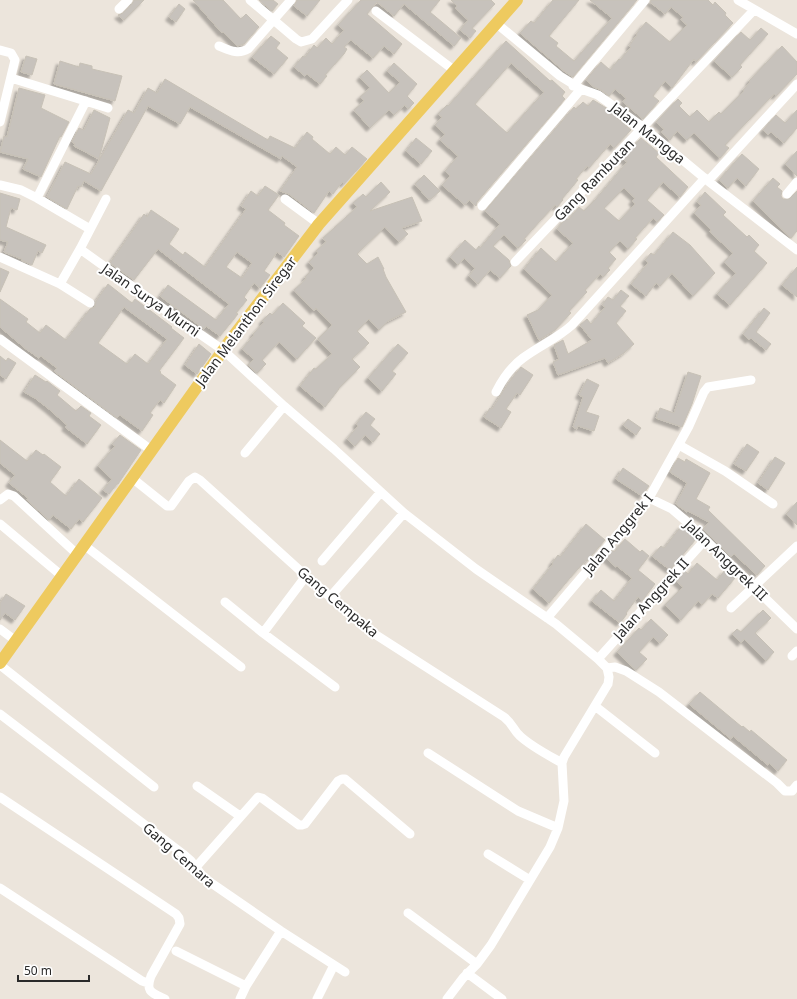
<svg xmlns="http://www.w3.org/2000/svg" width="797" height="999" font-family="'Noto Sans',sans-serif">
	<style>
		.building { fill: #c7c2bc; stroke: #c7c1b6; fill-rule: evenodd; filter: url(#shadow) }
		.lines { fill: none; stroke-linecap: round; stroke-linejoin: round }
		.minor { stroke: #fff; stroke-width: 9 }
		.major { stroke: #eeca5f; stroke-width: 12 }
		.labels { text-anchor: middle; stroke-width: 4; stroke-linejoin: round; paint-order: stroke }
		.street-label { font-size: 14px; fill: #2a2a2a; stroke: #fff }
	</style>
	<defs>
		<filter id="shadow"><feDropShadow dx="-3.5" dy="3.5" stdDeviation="1" flood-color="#0004"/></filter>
	</defs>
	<rect width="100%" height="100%" fill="#ece5dc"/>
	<path class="building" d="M134 0H144L124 20 118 15 123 13 132 4Z
		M193 0H223L241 19 246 14 259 27 244 44 237 46 223 32 222 33Z
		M259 0H273L278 4 272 11Z
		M297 0H320L307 16 294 6Z
		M361 0H440L430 12 461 38 454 46 404 4 394 16 377 2 367 14 402 44 394 54 384 46 373 58 351 40 344 47 347 49 344 54 325 75 327 76 320 84 307 74 305 76 294 67 303 56 305 57 314 45 317 48 326 38 332 44 344 30 338 25Z
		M451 0H491L495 4 472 28 476 31 470 38 460 30 468 20 455 8 457 6Z
		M553 0H579L549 36 558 43 556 46 574 61 612 18 590 0H637L573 77 564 71 520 33 531 21 534 23Z
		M651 0H708L713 5 715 2 726 13 725 15 733 23 696 62 694 59 672 88 665 81 653 96 659 101 643 119 623 102 626 98 615 89 609 96 601 90 594 87 586 80 601 62 610 70 619 59 620 60 631 47 629 46 637 35 636 34 646 22 670 42 687 25 681 20 683 17 671 7 665 14 650 2Z
		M179 4 185 9 176 22 169 17Z
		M761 28 768 34 740 65 742 67 732 77 714 61 741 32 750 40Z
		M271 36 280 43 276 48 288 58 274 74 252 57Z
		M506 41 550 81 552 80 565 92 562 96 565 99 477 202 476 206 469 200 465 205 442 185 450 176 445 171 458 156 440 140 445 134 435 125 442 117 438 114 447 105 448 106ZM511 63 544 92 507 133 475 104Z
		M782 46 797 62V74L776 96 774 94 725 145 729 148 720 158 694 133 687 140 677 131 670 140 661 132 664 129 656 122 678 99 682 103 679 106 690 117 697 110 709 122 719 112 721 114 744 91 743 90 750 82 749 81Z
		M26 56 37 59 32 75 21 72Z
		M60 61 79 67 80 63 92 66V69L122 76 115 101 54 84Z
		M394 63 417 84 407 96 414 103 408 109 405 105 394 115 389 110 370 128 354 110 364 101 360 97 370 88 360 77 367 70 389 93 400 82 387 71Z
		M165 79 268 140 270 136 295 148 307 132 313 137 312 139 330 154 336 147 345 155 352 147 367 159 344 184 342 182 333 194 329 191 314 213 289 194 280 191 297 167 282 156 281 159 190 107 180 124 148 106 101 191 84 181 81 187 78 186 67 209 47 197 65 162 91 174 128 110 134 113 148 88 157 93Z
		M19 88 45 95 41 108 69 122 61 137 60 136 41 177 23 169 28 159 0 152 4 136 7 137Z
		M593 100 608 109 631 130 614 148 610 144 589 168 587 166 576 179 578 180 562 199 563 200 557 207 555 205 541 220 524 239 526 240 518 248 504 235 493 246 509 260 511 266 500 278 490 270 478 284 469 276 475 268 464 258 458 265 450 257 465 240 476 250 479 246 480 248 500 224 485 211 574 107 576 109 583 102 588 106Z
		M94 110 110 118 99 159 74 146 75 144 72 142 79 128 84 130Z
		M797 110V128L784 143 771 132 768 135 763 130 776 115 785 123Z
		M416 138 432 151 421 164 406 151Z
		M641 138 659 153 656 157 688 187 680 197 663 182 647 200 664 215 657 222 653 218 635 238 637 239 628 249 620 241 609 252 616 259 608 268 610 270 603 277 600 274 585 290 587 292 569 311 571 313 555 330 539 340 527 315 538 310 552 295 524 269 541 248 556 262 573 243 557 229 566 218 568 220 579 207 584 211 595 200 627 162 622 158ZM624 188 635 198 632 201 635 204 619 221 604 208Z
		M797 151V176L785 164Z
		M742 154 759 169 746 186 737 178 728 188 719 180Z
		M424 175 440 191 431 199H428L415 184Z
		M773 178 780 184 777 187 782 191 781 196 783 199H789L797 191V231L791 238 753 201Z
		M381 182 390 192 370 211 412 197 422 221 402 228 408 234 399 242 385 227 357 254 367 264 378 257 384 269H383L386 277 406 312 388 321 379 330 369 319 357 331 369 343 352 359 360 367 339 388V389L325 407 300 386 314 368 316 369 332 354 318 339 332 325 316 308 314 311 294 290 306 279 305 277 314 268 309 262 318 253 316 251 326 242 323 238 357 207 353 203 363 194 366 197Z
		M265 186 279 195 268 210 285 223 284 225 299 236 284 257 277 252 264 271 270 275 260 288 254 283 244 297 247 300 236 313 238 314 220 336 206 326 204 329 160 296 168 285 216 320 229 304 158 249 134 280 110 263 144 214 147 217 151 210 179 229 169 244 183 255 185 252 205 267 246 209 241 206 251 191 258 196ZM237 252 252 263 242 278 226 267Z
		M705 192 726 212 723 215 747 237 749 235 759 245 754 251 767 263 730 305 717 294 736 273 724 262 733 253 710 232 711 230 694 213 701 205 697 202Z
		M0 193 20 199 17 210 11 208 6 227 46 245 42 253 38 251 32 265 21 260 22 259 4 252 8 242 0 240Z
		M673 232 690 245 715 273 693 296 672 273 660 286 656 283 646 296 631 284 648 263 645 260 651 253 654 255Z
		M797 267V297L782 285Z
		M0 268 9 272 0 292Z
		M108 284 132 303 135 299 172 327 171 328 184 338 159 371 161 372 160 373 176 385 164 403 160 400 150 413 153 415 142 431 120 415 117 418 54 371 57 368 41 356 39 358 26 349 0 327V299L28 319 26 322 40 333 46 325 66 340 90 309 95 307 96 301ZM124 307 167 339 148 364 135 354 127 364 98 343Z
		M621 290 629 296 620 306 626 311 616 323 634 344 624 353 608 363 605 358 558 375 553 362 559 359 554 345 563 340 568 354 592 340 580 325 587 319 591 324 605 307 602 305 608 297 613 300Z
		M283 303 305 323 302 326 316 338 297 359 279 342 262 360 266 364 257 373 248 365 254 359 242 349 254 335 253 334 264 322 262 321 270 313 272 315Z
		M764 308 770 313 756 332 771 344 766 350 751 338 749 340 743 334Z
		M199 344 211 354 197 374 185 365Z
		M398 344 408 353 392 371 396 374 382 391 368 378Z
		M0 356 6 361 8 358 16 363 6 379 0 375Z
		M521 367 533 375 520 395 517 393 506 409 511 412 501 428 484 417 490 408 492 409 509 382Z
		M688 372 701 376 692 404 682 427 656 418 660 408 674 413Z
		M35 375 46 382 47 381 60 391 57 395 76 411 81 406 91 413 89 416 101 425 87 444 65 427 67 425 49 409 35 398 24 392Z
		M587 379 599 385 586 412 599 416 594 431 578 426 577 429 573 427 583 397 579 395Z
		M366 412 375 419 370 425 380 434 373 442 365 435 355 446 347 439 358 426 356 424Z
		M628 419 641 428 636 435 623 425Z
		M120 435 141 450 118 484H117L109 494 103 490 112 479 98 466 115 446 112 444Z
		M0 440 27 461 36 450 43 455 44 454 61 467 50 482 66 496 79 479 102 498 83 522 79 519 71 529 53 515 49 520 27 500 28 498 9 483 15 475 0 463Z
		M747 444 759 452 746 471 734 464Z
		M775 457 785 463 768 490 758 483Z
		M678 458 685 462 686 459 710 473 696 499 710 507 708 510 765 566 757 575 734 554 731 557 703 529 709 522 688 511 687 512 676 504 687 483 670 472Z
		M623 468 649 486 642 496 616 479Z
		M797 502V525L786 514Z
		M586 524 605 540 587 561 586 560 570 578 549 603 533 589 553 564 552 563 558 555 560 557Z
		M682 525 696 539 670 570 652 556 661 546 664 548Z
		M625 539 640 552 642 550 649 556 638 570 655 584 642 601 638 597 626 613 627 614 620 623 592 601 601 590 614 601 632 578 617 566 616 567 606 558 612 550 614 552Z
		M697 563 717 580 725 570 735 578 718 598 712 594 702 605 698 601 681 620 665 605 683 587 676 581 685 571 688 574Z
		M6 594 25 606 15 620 5 613 0 620V603Z
		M763 610 771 618 755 633 774 652 766 661 744 639 741 643 732 634 737 629 741 632Z
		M651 619 668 635 660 643 653 637 639 652 647 659 636 670 617 652 639 628 641 630Z
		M700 692 742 727 743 726 750 732 751 730 787 760 778 771 769 763 768 765 733 736 731 739 689 704Z"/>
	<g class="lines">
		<path class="minor" d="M250 0 296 39 301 42 312 39 348 0
			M738 0 797 34
			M119 9 128 0
			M376 11 455 71
			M496 23 560 76 581 89 598 95 644 128 708 181 797 250
			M219 46C229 50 238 55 248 49L291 0
			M0 50 11 53 15 60 0 122
			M11 78 108 108
			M573 86 645 0
			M708 181 797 84
			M0 185 21 190 37 198 90 229
			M787 194 797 182
			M37 198 86 101
			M285 199 319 224
			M482 206 581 89
			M80 249 168 312 223 350 284 406 334 449 404 513 476 569 556 624 598 659 607 668 609 677 608 684 564 757 562 763 564 801 558 828 550 847 491 945 477 964 463 978 447 999
			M0 257 60 284 90 303
			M515 262 754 10
			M60 284 80 249 106 199
			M0 339 151 450
			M496 392C502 380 512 366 523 358 539 346 558 338 572 325L705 178
			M679 445 725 471 773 504
			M245 453 284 406
			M132 478 167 506H171L189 481 195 477 200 480 306 576 370 631 504 717C513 724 513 730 520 736 532 747 548 755 562 763
			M649 498 672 509 686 521 797 629
			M0 500 8 494 14 496 77 554
			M0 524 62 576
			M84 545 241 667
			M322 561 381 492
			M330 597 404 513
			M225 602 263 633 335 687
			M731 608 797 546
			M547 618 649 498 689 426 704 392 708 387 714 386 751 380
			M0 629 16 641
			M263 633 306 576
			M792 656 797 651
			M598 659 705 540
			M0 665 154 787
			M607 668 615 667 626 671 659 692 777 783 785 791H792L797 785
			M595 706 655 753
			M0 714 183 854 191 861 204 878 281 931 345 972
			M428 753 518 811 558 828
			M197 786 240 816
			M0 797 176 914 179 918 180 924 151 976C145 992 152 993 165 999
			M488 854 530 880
			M196 867 258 797 262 798 299 825H302L305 824 338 781 342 779H345L410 834
			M0 888 142 981 148 983
			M408 913 477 964
			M176 951 246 986
			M467 973 502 999
			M240 999 246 986 281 931
			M317 999 334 965"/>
		<path class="major" d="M0 663 229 342 319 224 517 0"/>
	</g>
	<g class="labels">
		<g class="street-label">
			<text transform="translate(648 133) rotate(38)" y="5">Jalan Mangga</text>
			<text transform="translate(594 180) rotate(-46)" y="5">Gang Rambutan</text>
			<text transform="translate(151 300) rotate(35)" y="5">Jalan Surya Murni</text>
			<text transform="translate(246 321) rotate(-53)" y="5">Jalan Melanthon Siregar</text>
			<text transform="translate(618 534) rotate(-50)" y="5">Jalan Anggrek I</text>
			<text transform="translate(726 560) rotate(44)" y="5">Jalan Anggrek III</text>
			<text transform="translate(651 599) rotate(-48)" y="5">Jalan Anggrek II</text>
			<text transform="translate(338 602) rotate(40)" y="5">Gang Cempaka</text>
			<text transform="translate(179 855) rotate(41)" y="5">Gang Cemara</text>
		</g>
	</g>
	<path d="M18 975v6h71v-6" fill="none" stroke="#2a2a2a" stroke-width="2"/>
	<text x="24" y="975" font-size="12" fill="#2a2a2a" stroke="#ffffff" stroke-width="3" paint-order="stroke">50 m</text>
</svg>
